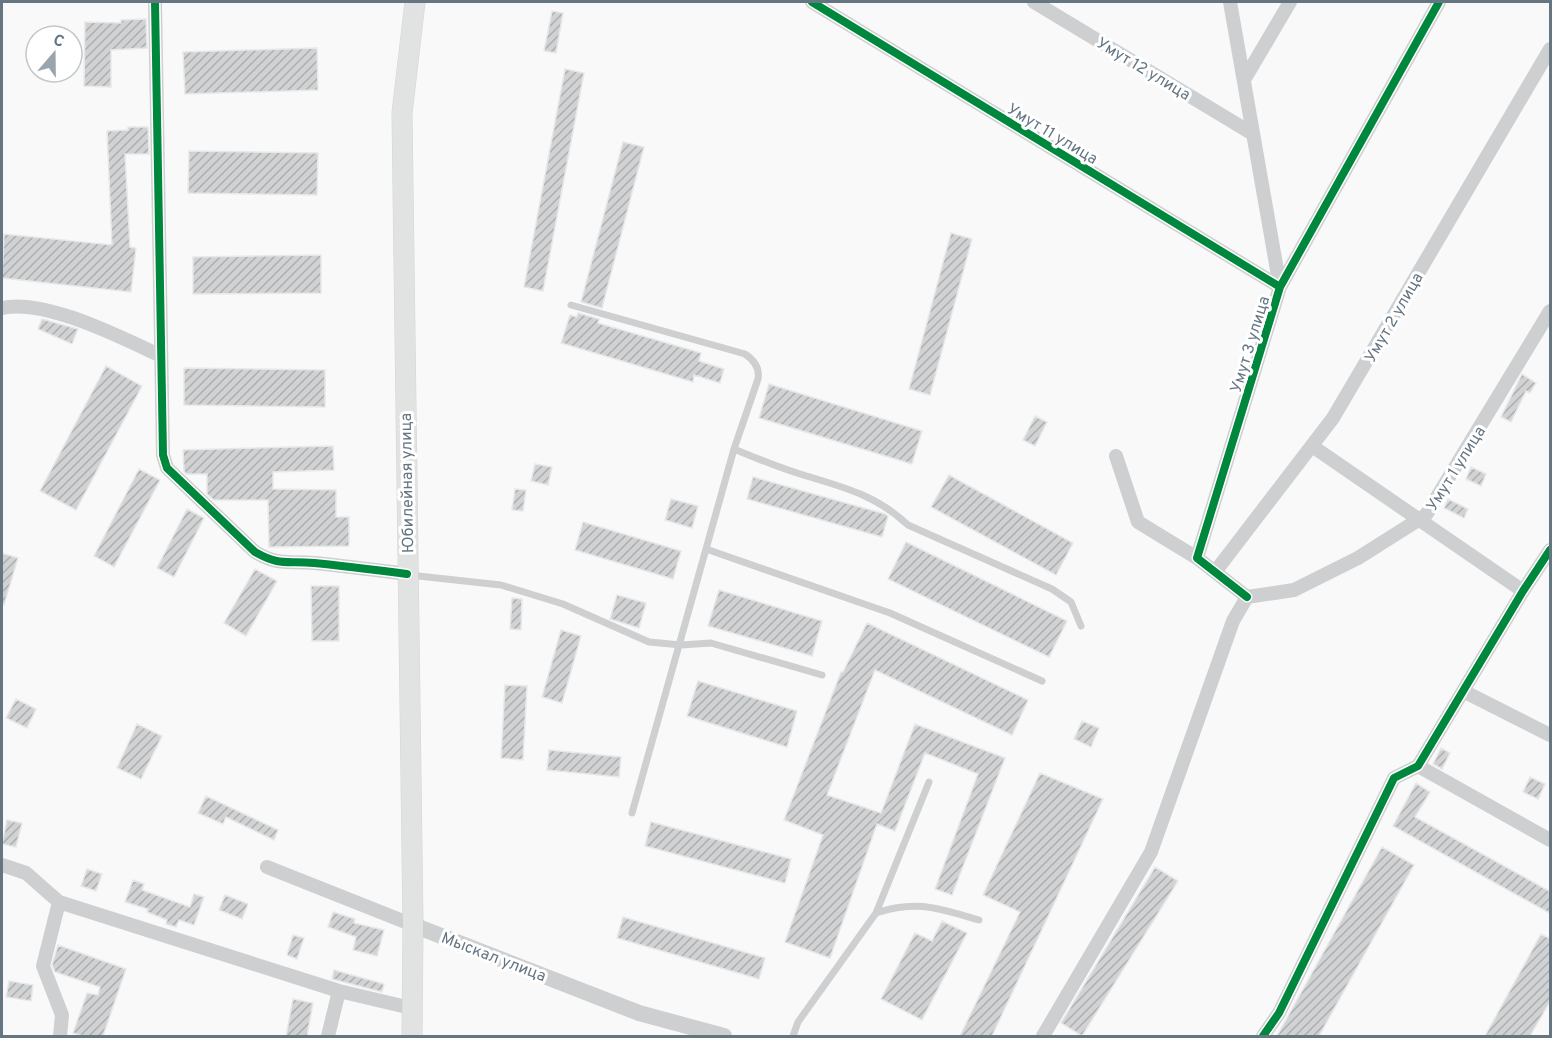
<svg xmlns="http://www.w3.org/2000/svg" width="1552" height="1038" font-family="Overpass,sans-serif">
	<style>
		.building { fill: url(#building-hatch); stroke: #e8e8e8; stroke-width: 1.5 }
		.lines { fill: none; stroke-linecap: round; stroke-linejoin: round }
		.secondary-casing { stroke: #d5d6d7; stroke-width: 21 }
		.service { stroke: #cecfd0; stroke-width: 7 }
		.minor { stroke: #cecfd0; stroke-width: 14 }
		.tertiary { stroke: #cecfd0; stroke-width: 16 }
		.secondary { stroke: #e1e2e2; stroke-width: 20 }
		.cycleway-casing { stroke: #fff; stroke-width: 11 }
		.cycleway { stroke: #00873e; stroke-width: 8 }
		.labels { text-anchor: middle; stroke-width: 6; stroke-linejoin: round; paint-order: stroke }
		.street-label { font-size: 16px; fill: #657683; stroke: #fff }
	</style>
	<defs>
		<pattern id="building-hatch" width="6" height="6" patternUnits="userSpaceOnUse" patternTransform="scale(1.5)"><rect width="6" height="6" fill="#d0d2d3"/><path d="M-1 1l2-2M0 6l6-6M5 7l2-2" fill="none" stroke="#acafb1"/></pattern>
	</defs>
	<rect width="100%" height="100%" fill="#f9f9f9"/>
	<path class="building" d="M552 11 563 13 556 53 544 51Z
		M146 19 147 48 111 50V87L84 86 85 22 121 23V20Z
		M317 48 318 90 185 94 183 52Z
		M565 69 584 73 543 291 524 287Z
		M128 127H148L149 154H125L130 247 136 248 131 292 2 278 4 234 112 245 107 131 128 130Z
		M623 142 644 147 602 308 581 302Z
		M189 151 318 153 317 195 188 193Z
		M951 233 972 239 930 395 909 389Z
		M321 255V293L193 294V257Z
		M578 313 599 319 598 323 701 353 699 361 724 369 720 383 694 375 693 382 561 343 570 315 577 317Z
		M42 319 78 329 72 344 38 329Z
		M106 366 142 386 76 510 40 491Z
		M184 368 325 370V407L184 405Z
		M1522 374 1536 383 1530 393 1526 391 1511 422 1501 417Z
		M769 384 922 431 912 464 759 418Z
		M1035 416 1047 422 1035 446 1023 440Z
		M333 446 334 470 273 472V489L336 490V517H349V546L269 547 268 500H214L207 494V474H186L184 471 183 450Z
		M535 464 552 467 548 485 531 481Z
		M1471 467 1486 474 1481 486 1466 479Z
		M139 469 160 480 114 567 94 556Z
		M949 475 1073 543 1056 575 931 507Z
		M753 477 885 514 888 516 882 537 747 499Z
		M515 489 526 490 523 511 512 510Z
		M671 499 698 506 692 528 665 520Z
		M1448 499 1468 509 1464 518 1444 508Z
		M187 509 204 518 174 577 157 568Z
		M583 522 681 551 673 579 575 550Z
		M906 542 1067 621 1049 657 888 579Z
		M2 553 18 558 4 605 2 604Z
		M255 569 277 581 246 636 224 623Z
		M311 586H339V641H312Z
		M719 590 822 621 812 656 708 626Z
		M617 595 646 603 639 628 610 619Z
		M512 598 522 599 521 630 510 629Z
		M867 623 1028 700 1012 735 875 670 827 795 881 813 915 724 1005 758 952 895 935 889 978 774 925 753 895 831 877 824 830 958 785 942 823 835 784 820 841 672H843Z
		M561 630 581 636 562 703 542 697Z
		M698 681 797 711 787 747 687 716Z
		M505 685 527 686 523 760 501 758Z
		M16 699 36 709 27 728 6 718Z
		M1082 721 1099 728 1091 747 1074 739Z
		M137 724 162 736 141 779 117 768Z
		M1441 748 1450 753 1442 769 1433 764Z
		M549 750 621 757 619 777 547 770Z
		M1040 773 1103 799 992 1036H960L1020 912 983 895Z
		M1530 777 1545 784 1538 799 1523 792Z
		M1416 783 1430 792 1415 817 1551 892V914L1393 826Z
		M206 796 278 830 274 840 226 817 223 824 198 813Z
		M7 820 22 823 16 847 2 844Z
		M651 822 791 859 785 883 645 846Z
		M1382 847 1414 865 1319 1036H1277Z
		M1155 867 1178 881 1082 1036 1061 1023Z
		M87 869 102 874 96 891 81 886Z
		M133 880 144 884 142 890 190 907 194 894 204 897 194 925 179 920 176 927 166 924 167 920 147 912 148 909 125 902Z
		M225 895 248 904 242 919 219 910Z
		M333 912 355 919 354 923 384 930 377 956 353 950 356 937 328 927Z
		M623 917 765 958 759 979 617 938Z
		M942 921 967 933 922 1020 881 999 915 933 932 941Z
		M1541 934 1551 939V1000L1530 1036H1485Z
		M293 935 304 938 297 959 287 955Z
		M58 945 126 969 103 1036H83L73 1033 87 993 98 995 100 987 55 972 52 965Z
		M334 970 384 984 382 992 332 979Z
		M9 981 33 985 31 1001 6 997Z
		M293 999 313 1003 307 1036H286Z"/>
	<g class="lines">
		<defs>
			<path id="secondary" d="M412 1036 413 925 402 113 415 2"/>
		</defs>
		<use href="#secondary" class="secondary-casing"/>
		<path class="service" d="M571 305 745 354C754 360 760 368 758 379L734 449 632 813
			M734 449C756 458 777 467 800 474 842 487 875 494 908 525L1052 589 1071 602 1081 626
			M706 549 890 613 1042 681
			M409 575 501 585 563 604 649 642 681 645 711 643 822 675
			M876 913 929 782
			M793 1036 798 1022 876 913C916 899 940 909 979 920"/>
		<path class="minor" d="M155 2 163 455 167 468 255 552C281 567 288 560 314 563 345 566 376 570 407 574
			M812 2 1280 287
			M1034 2 1253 134
			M1230 2 1280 287
			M1244 80 1290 2
			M2 308C44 298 120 337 159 355
			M1312 446 1523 591
			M1116 456 1138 522 1197 558
			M1215 572 1333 418 1550 49
			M1247 597 1197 558 1280 287 1439 2
			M1247 597 1294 590 1358 558 1426 515 1550 311
			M1463 691 1550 735
			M1418 766 1550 840
			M2 865 26 873 59 902 339 991 411 1008
			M267 867 413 925
			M59 902 43 966 62 1015 60 1036
			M328 1036 339 991
			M1043 1036 1151 852 1233 621 1247 597
			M1263 1036 1279 1013 1394 778 1418 766 1523 591 1550 550"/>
		<path class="tertiary" d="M413 925 639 1013 724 1036"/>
		<use href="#secondary" class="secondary"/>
		<defs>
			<path id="cycleway" d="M155 2 163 455 167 468 255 552C281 567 288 560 314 563 345 566 376 570 407 574
				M812 2 1280 287
				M1247 597 1197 558 1280 287 1439 2
				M1263 1036 1279 1013 1394 778 1418 766 1523 591 1550 550"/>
		</defs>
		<use href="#cycleway" class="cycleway-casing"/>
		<use href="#cycleway" class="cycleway"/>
	</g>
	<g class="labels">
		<g class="street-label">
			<text transform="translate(1144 68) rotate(31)" y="6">Умут 12 улица</text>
			<text transform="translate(1053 133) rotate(31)" y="6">Умут 11 улица</text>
			<text transform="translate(1393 317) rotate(-60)" y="6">Умут 2 улица</text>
			<text transform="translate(1249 344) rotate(-73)" y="6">Умут 3 улица</text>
			<text transform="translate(1455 468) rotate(-58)" y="6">Умут 1 улица</text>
			<text transform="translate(406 483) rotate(-91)" y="6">Юбилейная улица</text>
			<text transform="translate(494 956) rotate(21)" y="6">Мыскал улица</text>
		</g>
	</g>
	<rect width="1552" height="1038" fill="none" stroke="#657683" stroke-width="6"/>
	<g transform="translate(54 54) rotate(20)"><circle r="28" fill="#ffffff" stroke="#c1c8cd" stroke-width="1.5"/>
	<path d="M0-4.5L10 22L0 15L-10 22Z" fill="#99a4ac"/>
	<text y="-9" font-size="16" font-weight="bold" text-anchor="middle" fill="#657683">С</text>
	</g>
</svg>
